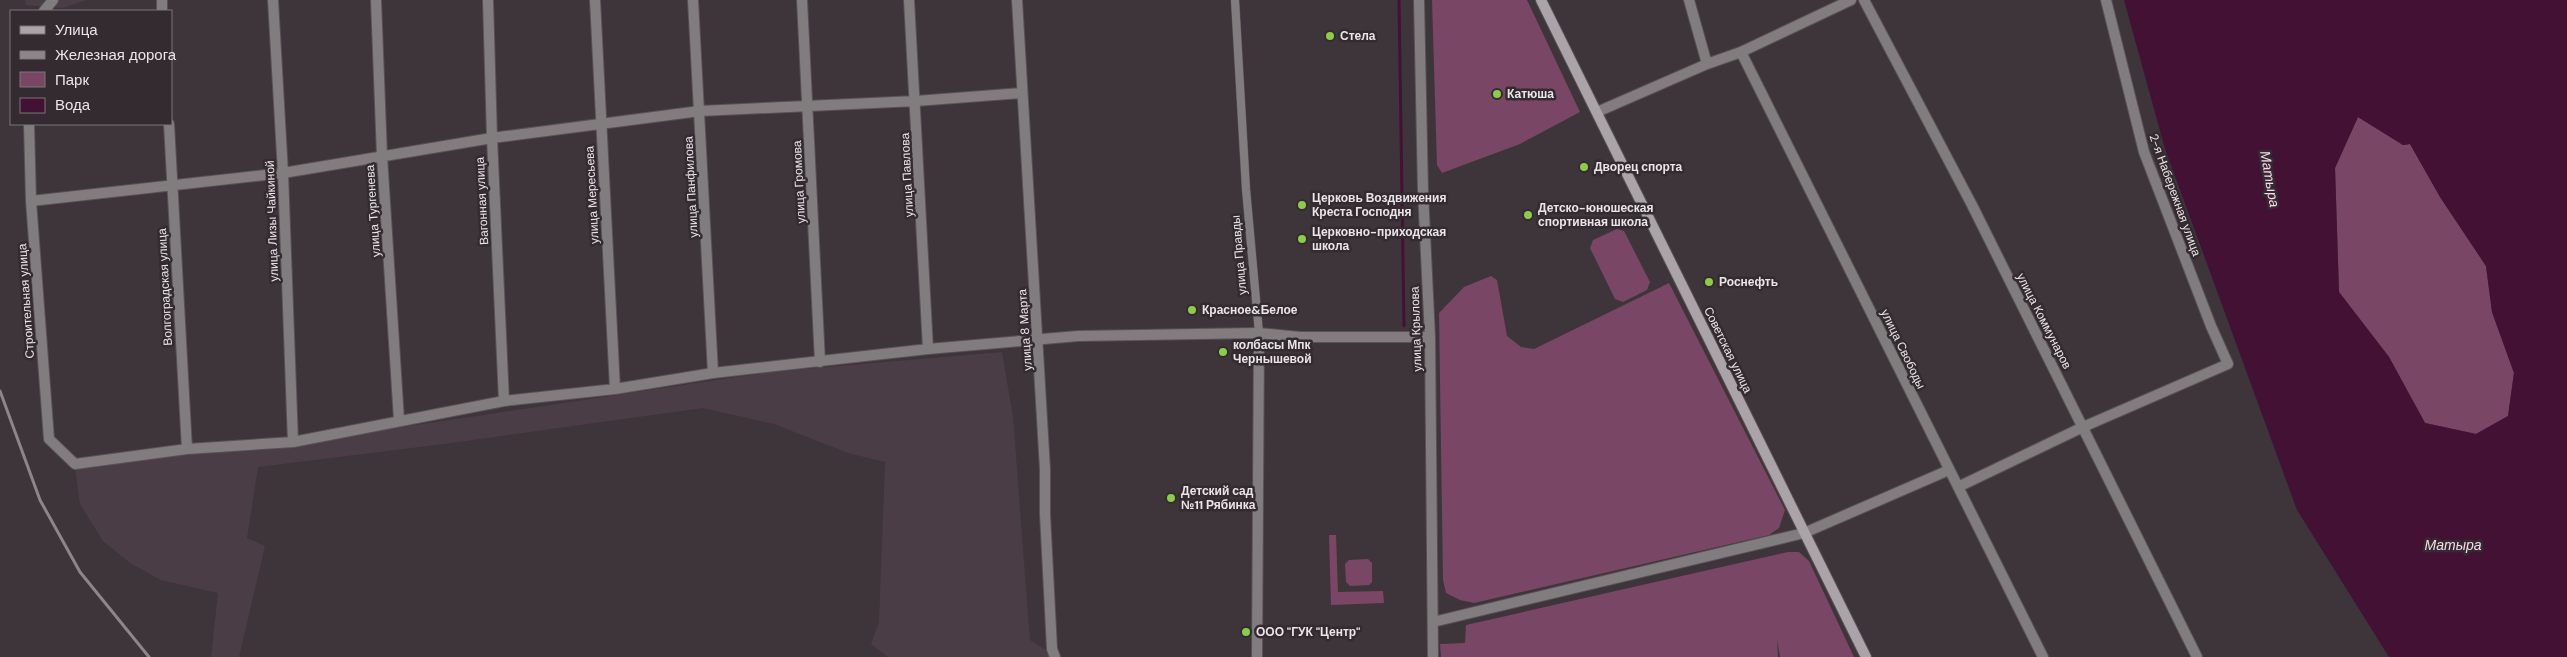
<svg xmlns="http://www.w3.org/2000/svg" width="2567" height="657" font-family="'DM Sans',sans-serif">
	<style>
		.built { fill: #4b3d46 }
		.green { fill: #794666 }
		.water { fill: #431134; fill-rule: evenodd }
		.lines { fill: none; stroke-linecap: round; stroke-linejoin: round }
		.stream { stroke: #431134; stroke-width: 3 }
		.pedestrian-casing { stroke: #595156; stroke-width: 9 }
		.minor-casing { stroke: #595156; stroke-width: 12 }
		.secondary-casing { stroke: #595156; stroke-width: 12 }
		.pedestrian { stroke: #817d7f; stroke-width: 8 }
		.minor { stroke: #817d7f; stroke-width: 10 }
		.secondary { stroke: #aaa3a7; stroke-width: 10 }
		.rail { stroke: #8c868a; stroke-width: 3 }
		.poi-dot { fill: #8ace47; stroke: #332b30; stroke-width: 2 }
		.labels { text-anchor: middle; stroke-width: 5; stroke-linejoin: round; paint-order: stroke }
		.poi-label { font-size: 12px; font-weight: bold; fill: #e9e4e7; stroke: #332b30; text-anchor: start }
		.street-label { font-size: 12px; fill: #e9e4e7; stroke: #332b30 }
		.water-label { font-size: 14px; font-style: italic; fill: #fcd8ed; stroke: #332b30 }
	</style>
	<rect width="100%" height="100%" fill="#3d353a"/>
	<path class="built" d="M25 0H86L63 8 26 5Z
		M1002 352 1013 417 1030 640 1057 657H888L871 644 879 622 885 462 848 453 774 424 703 408 444 444 258 467 247 538 265 546 239 657H211L218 593 161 580 130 563 103 541 80 504 75 468 416 425 770 372Z"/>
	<path class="green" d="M1432 0H1527L1580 112 1520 144 1442 173 1437 165Z
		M2358 117 2403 145 2410 144 2440 197 2486 266 2492 312 2514 373 2508 416 2476 434 2425 423 2389 357 2339 292 2335 168Z
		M1617 229 1624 231 1650 282 1647 290 1623 302 1615 299 1590 248 1593 240Z
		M1491 276 1497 280 1507 336 1521 347 1534 349 1669 283 1785 510 1779 528 1769 535 1474 603 1460 600 1446 593 1443 580 1439 313 1464 287Z
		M1329 535H1336L1338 592 1383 591 1384 603 1331 605Z
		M1788 552H1799L1809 561 1854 657H1780L1777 639 1778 657H1441L1440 644 1465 643 1466 625Z
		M1368 559 1372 563V582L1369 585 1350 586 1346 582 1345 564 1349 560Z"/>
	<path class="water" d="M2124 0H2567V657H2389L2297 510 2165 149ZM2358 117 2403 145 2410 144 2440 197 2486 266 2492 312 2514 373 2508 416 2476 434 2425 423 2389 357 2339 292 2335 168Z"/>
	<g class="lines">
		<path class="stream" d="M1399 0 1404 326"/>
		<defs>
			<path id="pedestrian" d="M1235 0 1246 189 1259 333"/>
			<path id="minor" d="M162 0V11
				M273 0 283 173 293 442
				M376 0 382 156 399 420
				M488 0 492 138 504 401
				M595 0 615 389
				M693 0 713 373
				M802 0 820 362
				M909 0 928 349
				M1017 0 1045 469V514L1052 649 1055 657
				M1419 0 1423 192 1430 337 1433 657
				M1689 0 1707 64
				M1864 0 1972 205 2197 657
				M44 11 53 0
				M1741 52 2043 657
				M1597 112 1707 64 1741 52 1851 0
				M29 124 31 201 49 439 75 464 187 449 293 442 504 401 615 389 713 373 928 349 1078 336 1258 333 1300 337H1430
				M169 124 187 449
				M31 201 283 173 492 138 700 111 916 101 1021 93
				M1958 487 2083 427 2228 364 2211 326 2144 152 2106 0
				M1433 622 1804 533 1949 470
				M1257 657 1259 333"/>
			<path id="secondary" d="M1541 0 1866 657"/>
		</defs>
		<use href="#pedestrian" class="pedestrian-casing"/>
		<use href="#minor" class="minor-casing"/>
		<use href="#secondary" class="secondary-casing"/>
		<use href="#pedestrian" class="pedestrian"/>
		<use href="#minor" class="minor"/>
		<use href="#secondary" class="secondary"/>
		<path class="rail" d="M0 391 40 500 80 572 149 657"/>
	</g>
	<g class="poi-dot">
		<circle cx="1330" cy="36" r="5"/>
		<circle cx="1497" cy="94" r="5"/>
		<circle cx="1584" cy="167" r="5"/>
		<circle cx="1302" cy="205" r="5"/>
		<circle cx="1528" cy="215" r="5"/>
		<circle cx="1302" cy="239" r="5"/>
		<circle cx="1709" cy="282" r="5"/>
		<circle cx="1192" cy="310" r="5"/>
		<circle cx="1223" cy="352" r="5"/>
		<circle cx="1171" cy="498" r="5"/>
		<circle cx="1246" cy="632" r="5"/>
	</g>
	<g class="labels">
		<g class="poi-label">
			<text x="1340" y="40">Стела</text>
			<text x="1507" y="98">Катюша</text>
			<text x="1594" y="171">Дворец спорта</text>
			<text x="1312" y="202">Церковь Воздвижения<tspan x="1312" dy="14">Креста Господня</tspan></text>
			<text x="1538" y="212">Детско-юношеская<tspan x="1538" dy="14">спортивная школа</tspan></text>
			<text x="1312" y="236">Церковно-приходская<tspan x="1312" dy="14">школа</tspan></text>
			<text x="1719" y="286">Роснефть</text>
			<text x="1202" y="314">Красное&amp;Белое</text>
			<text x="1233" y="349">колбасы Мпк<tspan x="1233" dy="14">Чернышевой</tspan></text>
			<text x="1181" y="495">Детский сад<tspan x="1181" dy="14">№11 Рябинка</tspan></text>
			<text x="1256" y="636">ООО "ГУК "Центр"</text>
		</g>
		<g class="street-label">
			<text transform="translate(907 175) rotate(-93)" y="4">улица Павлова</text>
			<text transform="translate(799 182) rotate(-93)" y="4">улица Громова</text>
			<text transform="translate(691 187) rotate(-93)" y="4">улица Панфилова</text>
			<text transform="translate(592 195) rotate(-93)" y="4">улица Мересьева</text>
			<text transform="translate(2175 195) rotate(70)" y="4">2-я Набережная улица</text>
			<text transform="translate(482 201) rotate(-93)" y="4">Вагонная улица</text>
			<text transform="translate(373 211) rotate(-94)" y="4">улица Тургенева</text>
			<text transform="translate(272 221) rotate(-92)" y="4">улица Лизы Чайкиной</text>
			<text transform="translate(1239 255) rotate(-95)" y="4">улица Правды</text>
			<text transform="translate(165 287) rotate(-93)" y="4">Волгоградская улица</text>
			<text transform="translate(26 301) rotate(-94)" y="4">Строительная улица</text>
			<text transform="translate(2044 321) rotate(63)" y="4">улица Коммунаров</text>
			<text transform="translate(1416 329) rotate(-92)" y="4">улица Крылова</text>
			<text transform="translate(1025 330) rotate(-94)" y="4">улица 8 Марта</text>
			<text transform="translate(1903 349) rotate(64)" y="4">улица Свободы</text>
			<text transform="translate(1728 350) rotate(64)" y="4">Советская улица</text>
		</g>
		<g class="water-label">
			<text transform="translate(2270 179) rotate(80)" y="5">Матыра</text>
			<text x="2453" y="550">Матыра</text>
		</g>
	</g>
	<rect x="10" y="10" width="162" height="115" fill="#332b30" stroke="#7c7579"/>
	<rect x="20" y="26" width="25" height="8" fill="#aaa3a7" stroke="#7c7579"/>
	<text x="55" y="35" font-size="15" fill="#e9e4e7">Улица</text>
	<rect x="20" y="51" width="25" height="8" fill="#8c868a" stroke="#7c7579"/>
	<text x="55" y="60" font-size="15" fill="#e9e4e7">Железная дорога</text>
	<rect x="20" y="72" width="25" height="15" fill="#794666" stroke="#7c7579"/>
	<text x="55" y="85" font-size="15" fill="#e9e4e7">Парк</text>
	<rect x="20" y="98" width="25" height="15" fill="#431134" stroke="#7c7579"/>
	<text x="55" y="110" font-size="15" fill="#e9e4e7">Вода</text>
</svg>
